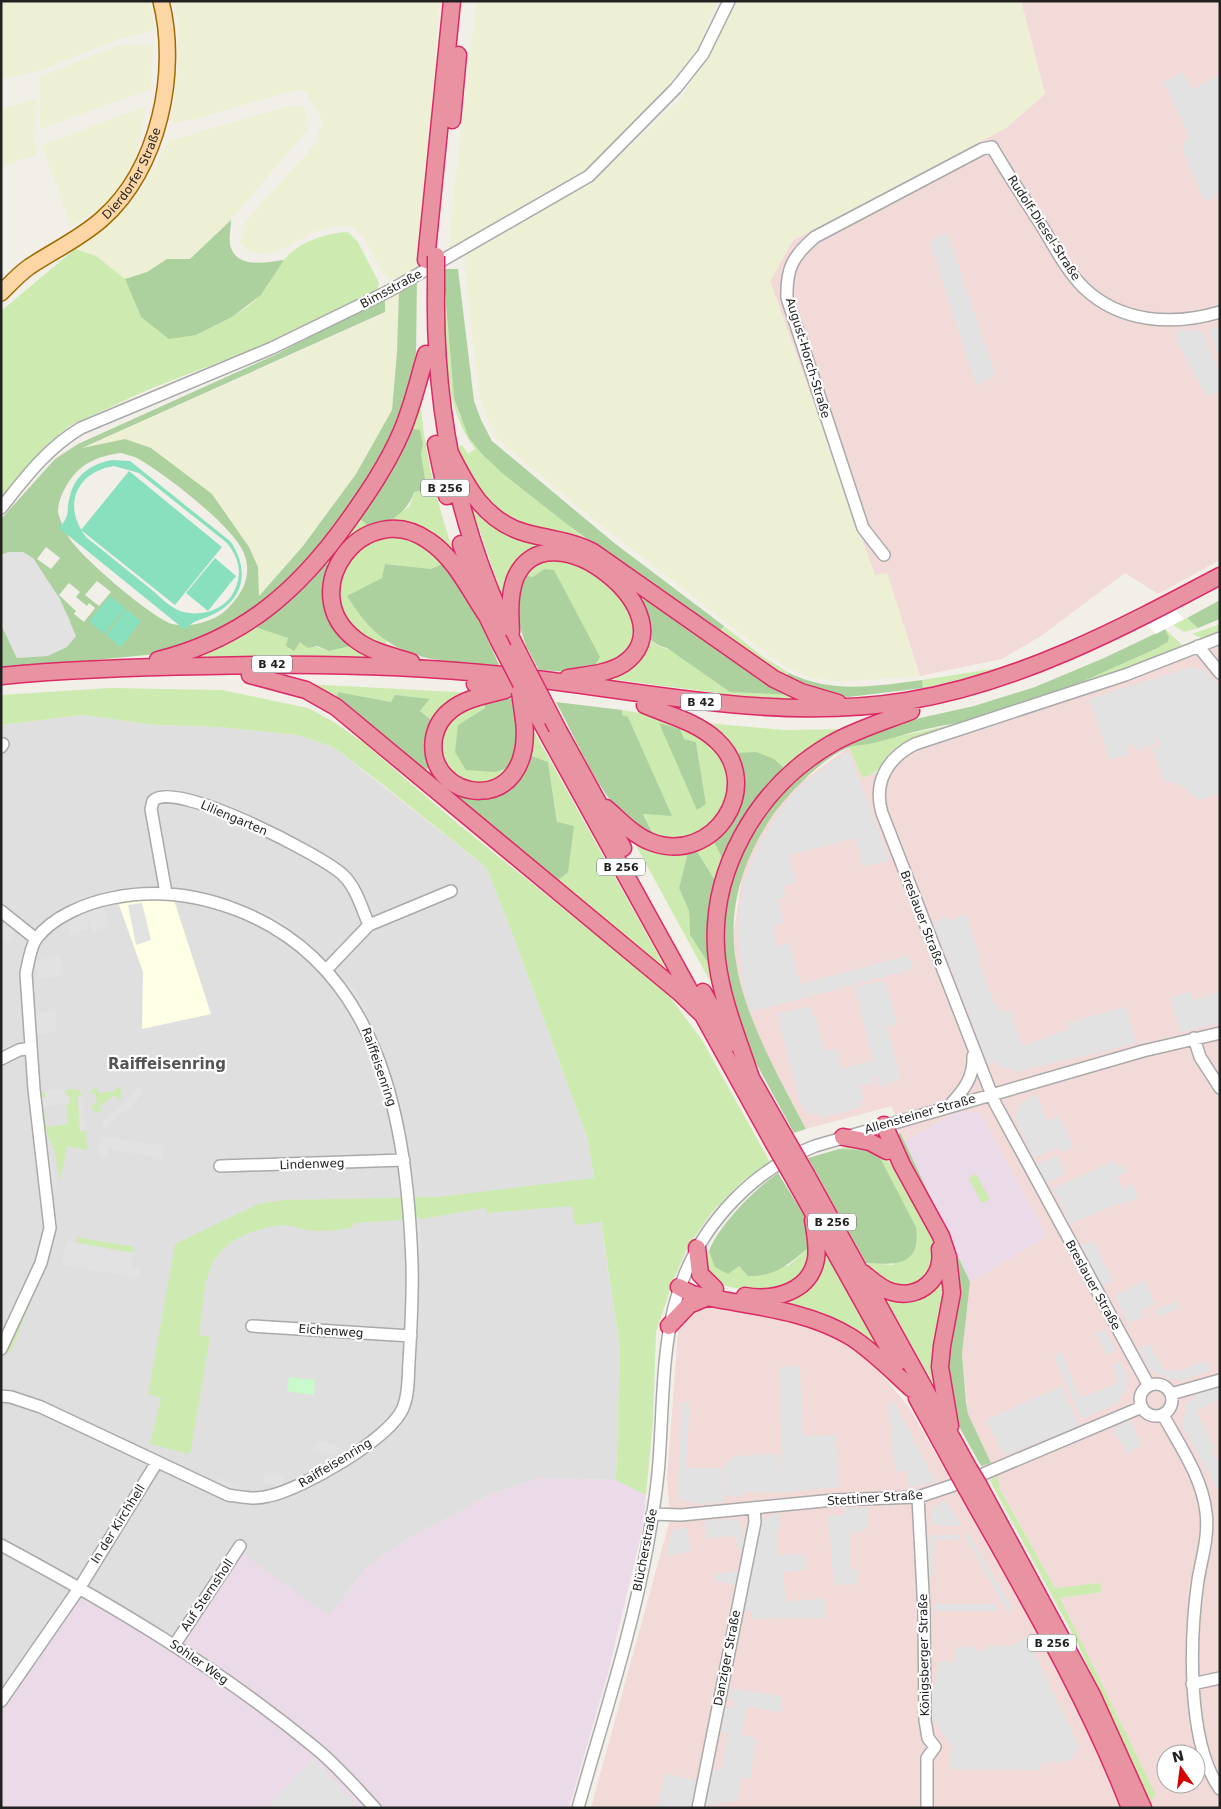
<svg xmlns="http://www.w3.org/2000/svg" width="1221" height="1809" font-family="'DejaVu Sans',sans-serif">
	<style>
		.residential { fill: #e0dfdf }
		.commercial { fill: #f2dad9; fill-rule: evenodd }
		.industrial { fill: #ebdbe8 }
		.education { fill: #ffffe5 }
		.farmland { fill: #eef0d5 }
		.grass { fill: #cdebb0; fill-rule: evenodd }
		.forest { fill: #add19e; fill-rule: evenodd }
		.park { fill: #c8facc }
		.pitch { fill: #88e0be; fill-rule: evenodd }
		.parking { fill: #e2e2e2 }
		.pier { fill: #fff }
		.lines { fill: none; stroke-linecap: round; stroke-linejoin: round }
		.minor-casing { stroke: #a9a9a9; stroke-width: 14 }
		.major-casing { stroke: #a06b00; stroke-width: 18 }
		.highway-casing { stroke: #dc2a67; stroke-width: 19 }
		.minor { stroke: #fff; stroke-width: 11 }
		.major { stroke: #fcd6a4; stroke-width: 15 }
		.highway { stroke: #e892a2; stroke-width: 16 }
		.highway-bridge-casing { stroke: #dc2a67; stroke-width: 19; stroke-linecap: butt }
		.highway-bridge { stroke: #e892a2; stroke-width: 16 }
		.labels { text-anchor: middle; stroke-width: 4.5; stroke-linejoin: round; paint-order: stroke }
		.shield { fill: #fff; stroke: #646464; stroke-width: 1 }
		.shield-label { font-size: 11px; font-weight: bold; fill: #222 }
		.street-label { font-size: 12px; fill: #222; stroke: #fff }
		.quarter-label { font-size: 15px; font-weight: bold; fill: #555; stroke: #fff }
	</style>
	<rect width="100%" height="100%" fill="#f2efe9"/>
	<path class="residential" d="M83 715 154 725 220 727 297 735 333 747 486 867 514 938 588 1140 620 1348 616 1480 540 1478 492 1494 407 1539 367 1567 329 1616 177 1648 1 1701V725Z"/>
	<path class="commercial" d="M1021 1H1220V560L1158 594 1125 573 1041 636 1002 659 920 676 887 574 875 576 770 281 793 240 1006 128 1045 94Z
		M1220 631V1808H1149L1148 1803 1156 1795 1060 1598 1102 1592 1055 1588 1000 1488 997 1475 990 1481 981 1466 991 1463 968 1414 962 1354 970 1282 900 1132 892 1106 806 1129 757 1035 748 1012 736 964 734 932 742 876 749 856 763 830 781 804 801 782 849 747 862 778 878 772 882 762 896 747 917 737 1137 666ZM1166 1754H1196V1784H1166Z
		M727 1306 793 1321 832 1335 868 1357 910 1409 1061 1673 1123 1808H591L670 1519 667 1480 678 1330 694 1307Z"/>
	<path class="industrial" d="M976 1112 980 1113 1047 1236 970 1282 904 1142 954 1113Z
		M540 1478 616 1480 646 1495 643 1527 608 1673 569 1808H1V1701L85 1590 177 1648 240 1552 329 1616 367 1567 407 1539 492 1494Z"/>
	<path class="education" d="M136 900H174L211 1014 142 1029 143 972 118 902Z"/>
	<path class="farmland" d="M1 1H150L154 30 116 40 39 71 1 79Z
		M173 1H440L420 265 406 276 389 279 381 271 364 237 354 228 344 225 318 230 276 252 257 254 244 248 239 241 246 221 316 143 322 120 304 90 284 93 193 120 171 123 178 59 177 18Z
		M476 1H717L698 49 649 110 569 185 449 253 450 224Z
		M733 1H1021L1045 94 1006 128 793 240 770 281 875 575 887 573 920 676 841 682 811 678 787 667 753 643 585 513 505 446 495 436 479 397 464 262 467 253 596 178 682 98Z
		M119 45H153L151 89 40 129V77Z
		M37 98 35 140 38 154 1 167V109Z
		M298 105 304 108 307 115 308 129 231 220 190 259H167L147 272 125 279 96 256 75 249 107 225 137 195 155 167 168 141 278 109Z
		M146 106 136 158 126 179 101 209 70 226 42 145Z
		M399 291 397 352 392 410 356 474 303 546 258 596V567L249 547 180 471 151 448 141 445 79 450 385 313V298Z"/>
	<path class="grass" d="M348 232 358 242 379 283 377 290 269 343 152 388 69 426 44 447 1 503V311L75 249 96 256 125 279 141 317 196 335C218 324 245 313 261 294 270 284 275 271 283 261 297 243 325 233 348 232Z
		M443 273 454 399 460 417 568 525 599 549 540 531 497 514 462 464 457 447 462 445 468 454 475 449C447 411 447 369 445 323 444 306 441 291 443 273Z
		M420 396C424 453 438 508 457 562L385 524 410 506 414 492 427 490 421 454 423 445 407 428Z
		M468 497 481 510 570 544 666 606 659 609 640 603 634 593 545 548 503 598Z
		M357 516 370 528 331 567 322 562Z
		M379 536 414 537 446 562 431 569 385 564 386 643 424 659 400 655 367 642 339 610C341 560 337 563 379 536Z
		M562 556 616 587 639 624 628 655 592 670 544 569 534 577 522 575 526 569Z
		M1187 618 1198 628 1184 632 1173 625Z
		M1220 624V631L1201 638 1192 634Z
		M252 626 329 651 355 645 393 661 179 660Z
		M724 626 762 656 789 673 783 680 717 634Z
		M1165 629 1182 645 1137 666 1051 695 1156 649 1168 642 1169 637Z
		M645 634 656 645 809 699 749 697 602 678Z
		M998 668V670L923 688 922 680Z
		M306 684 473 693 434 722 420 711 430 700 391 702 338 692 336 700Z
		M110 688 222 690 308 708 334 722 364 743 457 823 616 951 670 997 702 1040 770 1162 743 1181 712 1212 688 1246 673 1281 656 1332 653 1421 646 1495 616 1480 620 1348 601 1222 575 1225 572 1206 487 1213 486 1208 421 1219 353 1223 352 1228C338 1230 320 1232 306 1230 299 1229 291 1225 284 1225 257 1227 222 1240 211 1267 202 1287 203 1313 199 1335L210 1337 190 1454 150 1444 161 1398 148 1394 175 1244 258 1204 284 1200 437 1197 594 1178 588 1140 514 938 486 867 378 781 333 747 297 735 220 727 154 725 83 715 1 725V695Z
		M485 701V708L458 725 514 766 508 775 475 786 447 771C430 724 445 720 485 701Z
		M622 710 647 714 694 729 729 763 726 812 694 839 656 840 643 813 672 816 622 715ZM659 724 680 729 684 739 696 742 706 804Z
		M970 721C947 728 916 733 896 748 879 760 885 772 862 778L849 747Z
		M706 723 784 730 851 729 786 770 735 753Z
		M530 724 671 978 556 882 557 822 548 762 529 755Z
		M633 840 678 854 688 852 679 888 689 911 690 935 714 972 717 994Z
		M713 840 724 862 718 885 696 850Z
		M115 1086 121 1089V1098L119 1100 115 1095 99 1107 103 1112 93 1111 91 1105 97 1104 95 1093 89 1094 90 1091 97 1087 98 1093 115 1091Z
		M77 1089 83 1096H78L80 1131 86 1130 87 1150 67 1146 60 1182 55 1153 45 1128 41 1094 45 1091 46 1097 42 1098 47 1127 68 1124 66 1104H70L65 1090Z
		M852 1145H867L890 1163 935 1242 937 1261 919 1286 890 1288 866 1263 894 1265 865 1150 839 1149Z
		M976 1174 990 1199 982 1203 968 1178Z
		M77 1237 134 1247 133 1253 77 1243Z
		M713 1242 709 1251 739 1266H788L812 1245 811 1257 798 1281 759 1293 712 1283 703 1263Z
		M823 1244 890 1363 776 1307Z
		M947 1263 943 1401 881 1291 896 1297Z
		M27 1302 30 1304 11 1352 6 1349Z
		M997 1474 1000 1489 1055 1588 1100 1583 1102 1592 1060 1598 1156 1795 1148 1803 1078 1644 990 1481Z"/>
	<path class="forest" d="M231 220C231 229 228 240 231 248 239 269 267 262 284 260L261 295 232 317 196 335 169 339 141 317 125 279 147 272 167 259H190Z
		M443 269H458L474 401 481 420 492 441 613 542 724 626 717 634 568 525 502 473 482 454 469 438 454 399Z
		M417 279 416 353 403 415 368 483 289 586 218 634 167 653 1 669V624L17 658 70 621C52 583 41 577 9 552L1 555V519L55 459 78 444 275 355 385 298V312L82 448 125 439 151 448 212 494 249 547 258 567 259 596 303 546 356 474 392 410 397 352 399 291ZM121 453C127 455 134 456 139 459 166 475 230 524 243 551 251 569 247 585 235 600 223 616 210 622 190 625 185 626 177 625 172 624 151 617 79 556 68 536 65 531 59 518 58 512 58 500 64 489 70 480 83 462 99 456 121 453ZM46 547 60 558 51 569 37 559ZM97 581 111 592 99 606 85 595ZM69 583 80 592 76 597 87 606 89 603 95 608 84 622 74 614 76 611 59 595Z
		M407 428 420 430 423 445 421 454 427 490 414 492C408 512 390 523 370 528L357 516Z
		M322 562 331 567 328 580 355 645 329 651 317 646 308 648 300 642 294 651 286 646 288 638 252 626Z
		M446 562 474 609 500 667C429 659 388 663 347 596L382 578 385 564 431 569Z
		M544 569 554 570 600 657 592 670 568 672 539 670 526 646 517 617 522 575 533 577Z
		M646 599 659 609 666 606 796 695 730 692 667 648C643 642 643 624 640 603Z
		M1220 600V619L1198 628 1187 618Z
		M1165 629 1169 637 1168 642 1156 649C1095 675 1035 706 970 721 959 724 947 724 936 727 913 731 892 739 869 744 863 745 856 745 850 747 824 756 789 793 773 815 694 932 749 1020 806 1129L794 1133 750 1052 727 993 721 924 737 855 777 792 833 748 902 722 974 706 1035 687 1104 658Z
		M789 673C832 694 876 686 922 680L923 688 848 697 827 695 783 680Z
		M338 692 391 702 395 695 430 699 420 711 434 722 432 764 424 772 336 700Z
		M512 698 517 717 514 766 495 772 466 770 455 752 458 725 485 708V701Z
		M556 702 622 710V715L628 717 672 816 643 814 656 840C646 833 633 826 625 818 594 785 577 741 556 702Z
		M659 723 680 729 684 739 696 742 706 804 697 810Z
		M756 752 774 759 786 770 724 862 713 840C747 814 738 791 735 753Z
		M529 755 548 762 557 822 574 826 568 872 556 882 445 790 450 785 472 795Z
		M696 850 718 885 714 972 690 935 689 911 679 888 688 852Z
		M900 1132 970 1282 962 1354 966 1402 968 1414 991 1463 981 1466 956 1421 945 1377 957 1286 897 1138Z
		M839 1149 865 1150 878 1154 916 1227C921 1266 897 1265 866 1263L808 1158Z
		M778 1173 805 1217 812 1245C790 1262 778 1277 748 1276L739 1266 728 1274 715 1267 709 1251C719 1225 756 1188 778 1173Z"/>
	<path class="park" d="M289 1377 315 1380 314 1395 287 1391Z"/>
	<path class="pitch" d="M112 460 130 461 230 541C250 569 245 600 212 615 199 621 195 619 185 630L59 528C72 513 65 513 70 496 75 475 91 464 112 460ZM114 466 139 473 227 543C238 557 243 572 235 589 227 610 200 618 180 611 170 607 160 597 152 590 130 572 108 555 86 537 62 506 76 472 114 466Z
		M129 471 222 547 175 605 81 530Z
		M215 558 236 576 208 611 186 593Z
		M110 596 125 608 104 634 89 621Z
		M126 609 141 621 121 647 106 635Z"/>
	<path class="parking" d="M1182 72 1192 89 1219 75 1220 78V191L1208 201 1201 194 1182 148 1188 135 1164 82Z
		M947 232 996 376 976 385 929 241Z
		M1220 327V357L1209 334 1211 329Z
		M1177 329 1202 331 1220 374V391L1206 396 1176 339Z
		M9 552H23L33 558 60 599 76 636 67 647 48 656 17 658 1 624V555Z
		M1191 667 1207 671 1220 689V793L1199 800 1181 785 1164 781 1152 748 1160 746 1158 738 1155 739 1156 744 1135 750 1133 744 1127 746 1129 754 1110 760 1089 699Z
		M848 750 890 861 862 866 855 838 789 855 796 883 783 886 786 897 778 899 784 923 773 926 777 946 789 943 800 984 909 955 913 969 750 1012 743 984 738 933 741 895 745 878 760 842 786 802 804 783Z
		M142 903 151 940 136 945 128 905Z
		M103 907 110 926 92 932 86 914Z
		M260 908 290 926 286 931 256 914Z
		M84 914 89 928 71 935 67 923Z
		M965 914 981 958 978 960 995 1005 998 1004 1001 1012 1009 1009 1023 1046 1069 1029 1067 1023 1125 1007 1137 1043 1015 1072 1014 1069 999 1067 994 1062 988 1064 933 922 946 917 948 921Z
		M1 924 13 930 15 940 1 942Z
		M59 955 64 975 38 980 36 961Z
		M883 981 887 986 897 1024 887 1027 901 1080 879 1086 877 1075 874 1076 876 1082 860 1086 864 1101 860 1102 861 1107 820 1118 818 1113 808 1115 798 1097 777 1014 810 1006 813 1018H816L825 1051 836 1048 842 1068 873 1061 854 987Z
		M351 985 360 998 367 1010 361 1012 346 988Z
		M1190 991 1193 1000 1220 992V1023L1181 1032 1170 998Z
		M55 1010 57 1031 36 1035 34 1014Z
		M137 1087 143 1090 136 1102 105 1128 101 1123 130 1098Z
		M65 1090V1096H69L70 1104 43 1106 42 1098 46 1097 45 1091Z
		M1037 1095 1047 1121 1059 1116 1073 1147 1060 1152 1059 1148 1033 1158 1015 1117 1018 1107 1030 1097Z
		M78 1096H83L86 1130 80 1131Z
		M100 1136 164 1146 162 1158 109 1149 107 1158 97 1156Z
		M1057 1155 1066 1174 1046 1183 1036 1164Z
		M52 1158 57 1190 51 1191 46 1159Z
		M1114 1161 1117 1167 1123 1165 1126 1172 1117 1176 1123 1189 1133 1185 1138 1198 1125 1203H1120L1070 1224 1053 1188Z
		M413 1217H419L422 1250 415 1251Z
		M66 1241 133 1253 131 1267 141 1269 139 1278 62 1265Z
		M1093 1241 1113 1281 1101 1285 1082 1246Z
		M1145 1281 1155 1304 1141 1310 1144 1317 1128 1323 1115 1295Z
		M1176 1301 1179 1308 1158 1317 1155 1310Z
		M1105 1330 1117 1350 1107 1355 1095 1334Z
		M1149 1344 1164 1370 1178 1371 1207 1361 1211 1370 1183 1380 1169 1379 1150 1369 1138 1349Z
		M1061 1352 1080 1398 1118 1383 1113 1366 1121 1362 1127 1380 1126 1390 1117 1404 1081 1419 1054 1356Z
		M800 1366 803 1436 836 1435 839 1487 782 1493 743 1492 742 1497 724 1495 723 1466 734 1456 779 1454 782 1482 780 1367Z
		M1062 1386 1078 1426 1004 1456 986 1420Z
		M1220 1388V1399L1196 1411 1215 1447 1212 1450 1217 1461 1220 1460V1485L1216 1487 1182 1425 1187 1402 1197 1394Z
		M893 1401 936 1482 908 1487 907 1471H895L888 1404Z
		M682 1402H690L686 1468H722L723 1502 698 1504 677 1499Z
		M1131 1420 1141 1445 1127 1454 1113 1428Z
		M318 1441 338 1445 337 1453 335 1455 313 1451 314 1445Z
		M268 1473 286 1477 284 1482 280 1486 263 1484 264 1477Z
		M217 1478 243 1486 240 1492 214 1484Z
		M945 1500 962 1526 932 1525V1510L936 1505Z
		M843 1508H867L868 1529H863V1532L849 1533 850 1569 857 1570V1584L834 1585 828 1516 843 1515Z
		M779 1513 780 1530 776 1531 778 1555 804 1554 806 1570 783 1572 786 1602 826 1598V1618L752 1619V1612L745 1609 762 1519Z
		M737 1518 743 1529 744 1550H739L736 1536 707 1538 704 1521Z
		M687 1528 691 1552 666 1555 672 1530Z
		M968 1533 1013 1609 1008 1612 964 1535Z
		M929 1535H959L960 1540 935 1539 933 1576H928Z
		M740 1571 738 1586 716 1581 715 1574Z
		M934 1604H996L997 1611H933Z
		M1026 1636 1080 1748 1075 1752 1072 1760 1040 1764 1041 1770 950 1769 951 1745 930 1716 931 1688 936 1683 938 1662H955V1647L973 1646V1650H988V1646L1014 1645Z
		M730 1689 782 1696 781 1712 747 1707 741 1734 755 1739 751 1778H741L738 1801 704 1806 712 1770H721L728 1734 721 1732 726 1707 733 1708 734 1700 728 1698Z
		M313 1758 356 1803 351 1808H267Z
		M665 1774 696 1780 690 1808H657Z"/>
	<path class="pier" d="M1162 596 1184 619 1156 634 1133 611Z"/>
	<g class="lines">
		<defs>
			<path id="minor" d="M1 508C25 478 47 448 81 428L272 348 389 291 589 176 676 88 703 54 729 1
				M884 555 863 528 787 298C786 268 793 256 815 237L982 149 992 147C1008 175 1026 201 1043 228 1055 248 1067 271 1084 288 1121 323 1173 326 1220 312
				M1198 646 1220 673
				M1 747 3 744
				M166 893 151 809 153 801C173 778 322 855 343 875 356 887 362 909 369 925
				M1 911 36 939
				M326 970 369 925 451 891
				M1194 1038 1200 1057 1220 1088
				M1 1059 19 1050 31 1048
				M950 1105C964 1090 974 1077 973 1056
				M220 1166 404 1160
				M252 1326 411 1336
				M1 1349 41 1263 50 1228 34 1089 26 974C28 963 30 949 36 939 52 917 86 903 112 898 155 889 196 894 237 910 383 966 407 1127 412 1264 413 1297 411 1329 409 1362 408 1377 409 1394 403 1408 390 1439 302 1489 269 1496 254 1500 242 1497 228 1495L41 1407 11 1397 1 1396
				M1140 1400a16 16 0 1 1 32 0a16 16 0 1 1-32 0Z
				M1149 1386 995 1103 882 813C873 783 887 758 915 744L1125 675 1220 638
				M1171 1394 1220 1380
				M1163 1415C1180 1446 1202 1477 1206 1512 1209 1536 1202 1557 1198 1580 1190 1636 1186 1742 1220 1789
				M918 1497 924 1612 925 1720 928 1738 935 1747 927 1758V1808
				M652 1514 681 1515 834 1500 918 1497 969 1480 1142 1407
				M1 1545C111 1604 217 1667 313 1746 336 1764 355 1787 375 1808
				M175 1644 240 1546
				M1192 1684 1220 1678
				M1 1701 80 1587 157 1462
				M578 1808C602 1722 631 1636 647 1548 652 1520 657 1490 659 1462 666 1362 658 1278 734 1200 757 1176 784 1158 815 1146L1143 1051 1220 1033
				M698 1808 755 1522 754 1508"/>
			<g id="major">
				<path id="s1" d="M1 293C10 284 19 274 29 267 53 251 81 238 102 219 159 169 179 72 161 1"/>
			</g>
			<path id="highway" d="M452 120 458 55
				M426 260 452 1
				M436 290C434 416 460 537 517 650
				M436 444 447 496
				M448 449C466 485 483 521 526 533 549 539 572 541 593 552L774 679 801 692 838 703
				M461 544 487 616 498 639
				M511 632C510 614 509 596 515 579 547 500 694 617 623 664 607 674 586 675 568 678
				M158 660C243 639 298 591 348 521 368 493 387 465 401 433 412 408 418 381 426 354
				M411 662C393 656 371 652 355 639 293 591 364 495 429 541 455 558 470 591 487 616
				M250 675 306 690 336 707 679 992 703 1015
				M1 676C70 669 139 667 208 666 306 663 404 665 502 675 637 689 771 723 907 701 1020 682 1120 629 1220 576
				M475 684 536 690
				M505 690C487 695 466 698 451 710 442 717 436 727 434 738 424 803 535 820 524 720
				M539 718 773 1142
				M557 728 623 848
				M606 808C620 820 633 835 651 842 714 866 766 785 716 740 697 722 668 715 645 705
				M703 992 731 1043
				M747 1071 784 1136
				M752 1081C739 1041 722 1002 717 960 707 873 756 788 831 744 855 730 885 721 911 711
				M884 1125 902 1165 941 1236 948 1257 952 1293 942 1346 940 1367 950 1426
				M843 1137 870 1142 887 1151
				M807 1176 969 1469
				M796 1182 897 1363
				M697 1248 700 1274 715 1289
				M863 1273C872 1280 881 1289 892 1292 921 1300 944 1277 940 1249
				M679 1287 692 1294C744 1306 804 1308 851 1337 873 1351 892 1371 912 1389
				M745 1296C774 1301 810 1292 816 1259 818 1246 815 1233 813 1220
				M669 1326 689 1305 708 1297
				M917 1398 958 1473
				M978 1484 1092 1695 1143 1808
				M967 1489C1025 1593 1087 1696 1130 1808"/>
		</defs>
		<use href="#minor" class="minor-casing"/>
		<use href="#major" class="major-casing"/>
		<use href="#highway" class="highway-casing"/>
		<use href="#minor" class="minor"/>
		<use href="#major" class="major"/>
		<use href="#highway" class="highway"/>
		<defs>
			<path id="highway-bridge" d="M436 290V256
				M498 639 539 718
				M517 650 557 728
				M520 692 524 720
				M784 1136 807 1176
				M773 1142 796 1182
				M969 1469 978 1484
				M958 1473 967 1489"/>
		</defs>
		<use href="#highway-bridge" class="highway-bridge-casing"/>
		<use href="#highway-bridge" class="highway-bridge"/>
	</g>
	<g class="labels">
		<g class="shield">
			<rect x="421" y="479.5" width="48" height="17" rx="4"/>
			<rect x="252" y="655.5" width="40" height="17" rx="4"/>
			<rect x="681" y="693.5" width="40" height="17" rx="4"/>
			<rect x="597" y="858.5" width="48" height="17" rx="4"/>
			<rect x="808" y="1213.5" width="48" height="17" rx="4"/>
			<rect x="1028" y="1634.5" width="48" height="17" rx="4"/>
		</g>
		<g class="shield-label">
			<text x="445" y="492">B 256</text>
			<text x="272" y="668">B 42</text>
			<text x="701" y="706">B 42</text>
			<text x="621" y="871">B 256</text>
			<text x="832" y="1226">B 256</text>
			<text x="1052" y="1647">B 256</text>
		</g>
		<g class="street-label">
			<text dy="4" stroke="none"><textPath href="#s1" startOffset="181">Dierdorfer Straße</textPath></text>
			<text transform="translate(1044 228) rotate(57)" y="4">Rudolf-Diesel-Straße</text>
			<text transform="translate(391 289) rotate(-28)" y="4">Bimsstraße</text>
			<text transform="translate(808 358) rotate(73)" y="4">August-Horch-Straße</text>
			<text transform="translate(234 818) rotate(23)" y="4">Liliengarten</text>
			<text transform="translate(922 918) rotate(69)" y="4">Breslauer Straße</text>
			<text transform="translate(379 1067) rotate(71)" y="4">Raiffeisenring</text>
			<text transform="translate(920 1114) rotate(-16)" y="4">Allensteiner Straße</text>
			<text transform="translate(312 1164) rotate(-2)" y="4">Lindenweg</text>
			<text transform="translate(1093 1285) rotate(61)" y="4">Breslauer Straße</text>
			<text transform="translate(331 1331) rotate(4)" y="4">Eichenweg</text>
			<text transform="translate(335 1463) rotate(-31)" y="4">Raiffeisenring</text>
			<text transform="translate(875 1498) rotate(-4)" y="4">Stettiner Straße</text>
			<text transform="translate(118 1524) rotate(-58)" y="4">In der Kirchhell</text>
			<text transform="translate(645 1550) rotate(-79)" y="4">Blücherstraße</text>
			<text transform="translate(207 1595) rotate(-56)" y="4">Auf Sternsholl</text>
			<text transform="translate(924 1655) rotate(-91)" y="4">Königsberger Straße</text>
			<text transform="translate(727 1658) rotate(-79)" y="4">Danziger Straße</text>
			<text transform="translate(199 1662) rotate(35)" y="4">Sohler Weg</text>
		</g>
		<g class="quarter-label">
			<text x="167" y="1069">Raiffeisenring</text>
		</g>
	</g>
	<rect width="1221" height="1809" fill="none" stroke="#222222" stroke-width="5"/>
	<g transform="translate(1181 1769) rotate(346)"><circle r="24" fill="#ffffff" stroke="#a7a7a7"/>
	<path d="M0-4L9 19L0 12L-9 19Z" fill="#d40000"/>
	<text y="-8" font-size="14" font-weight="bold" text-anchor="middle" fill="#222222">N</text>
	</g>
</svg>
